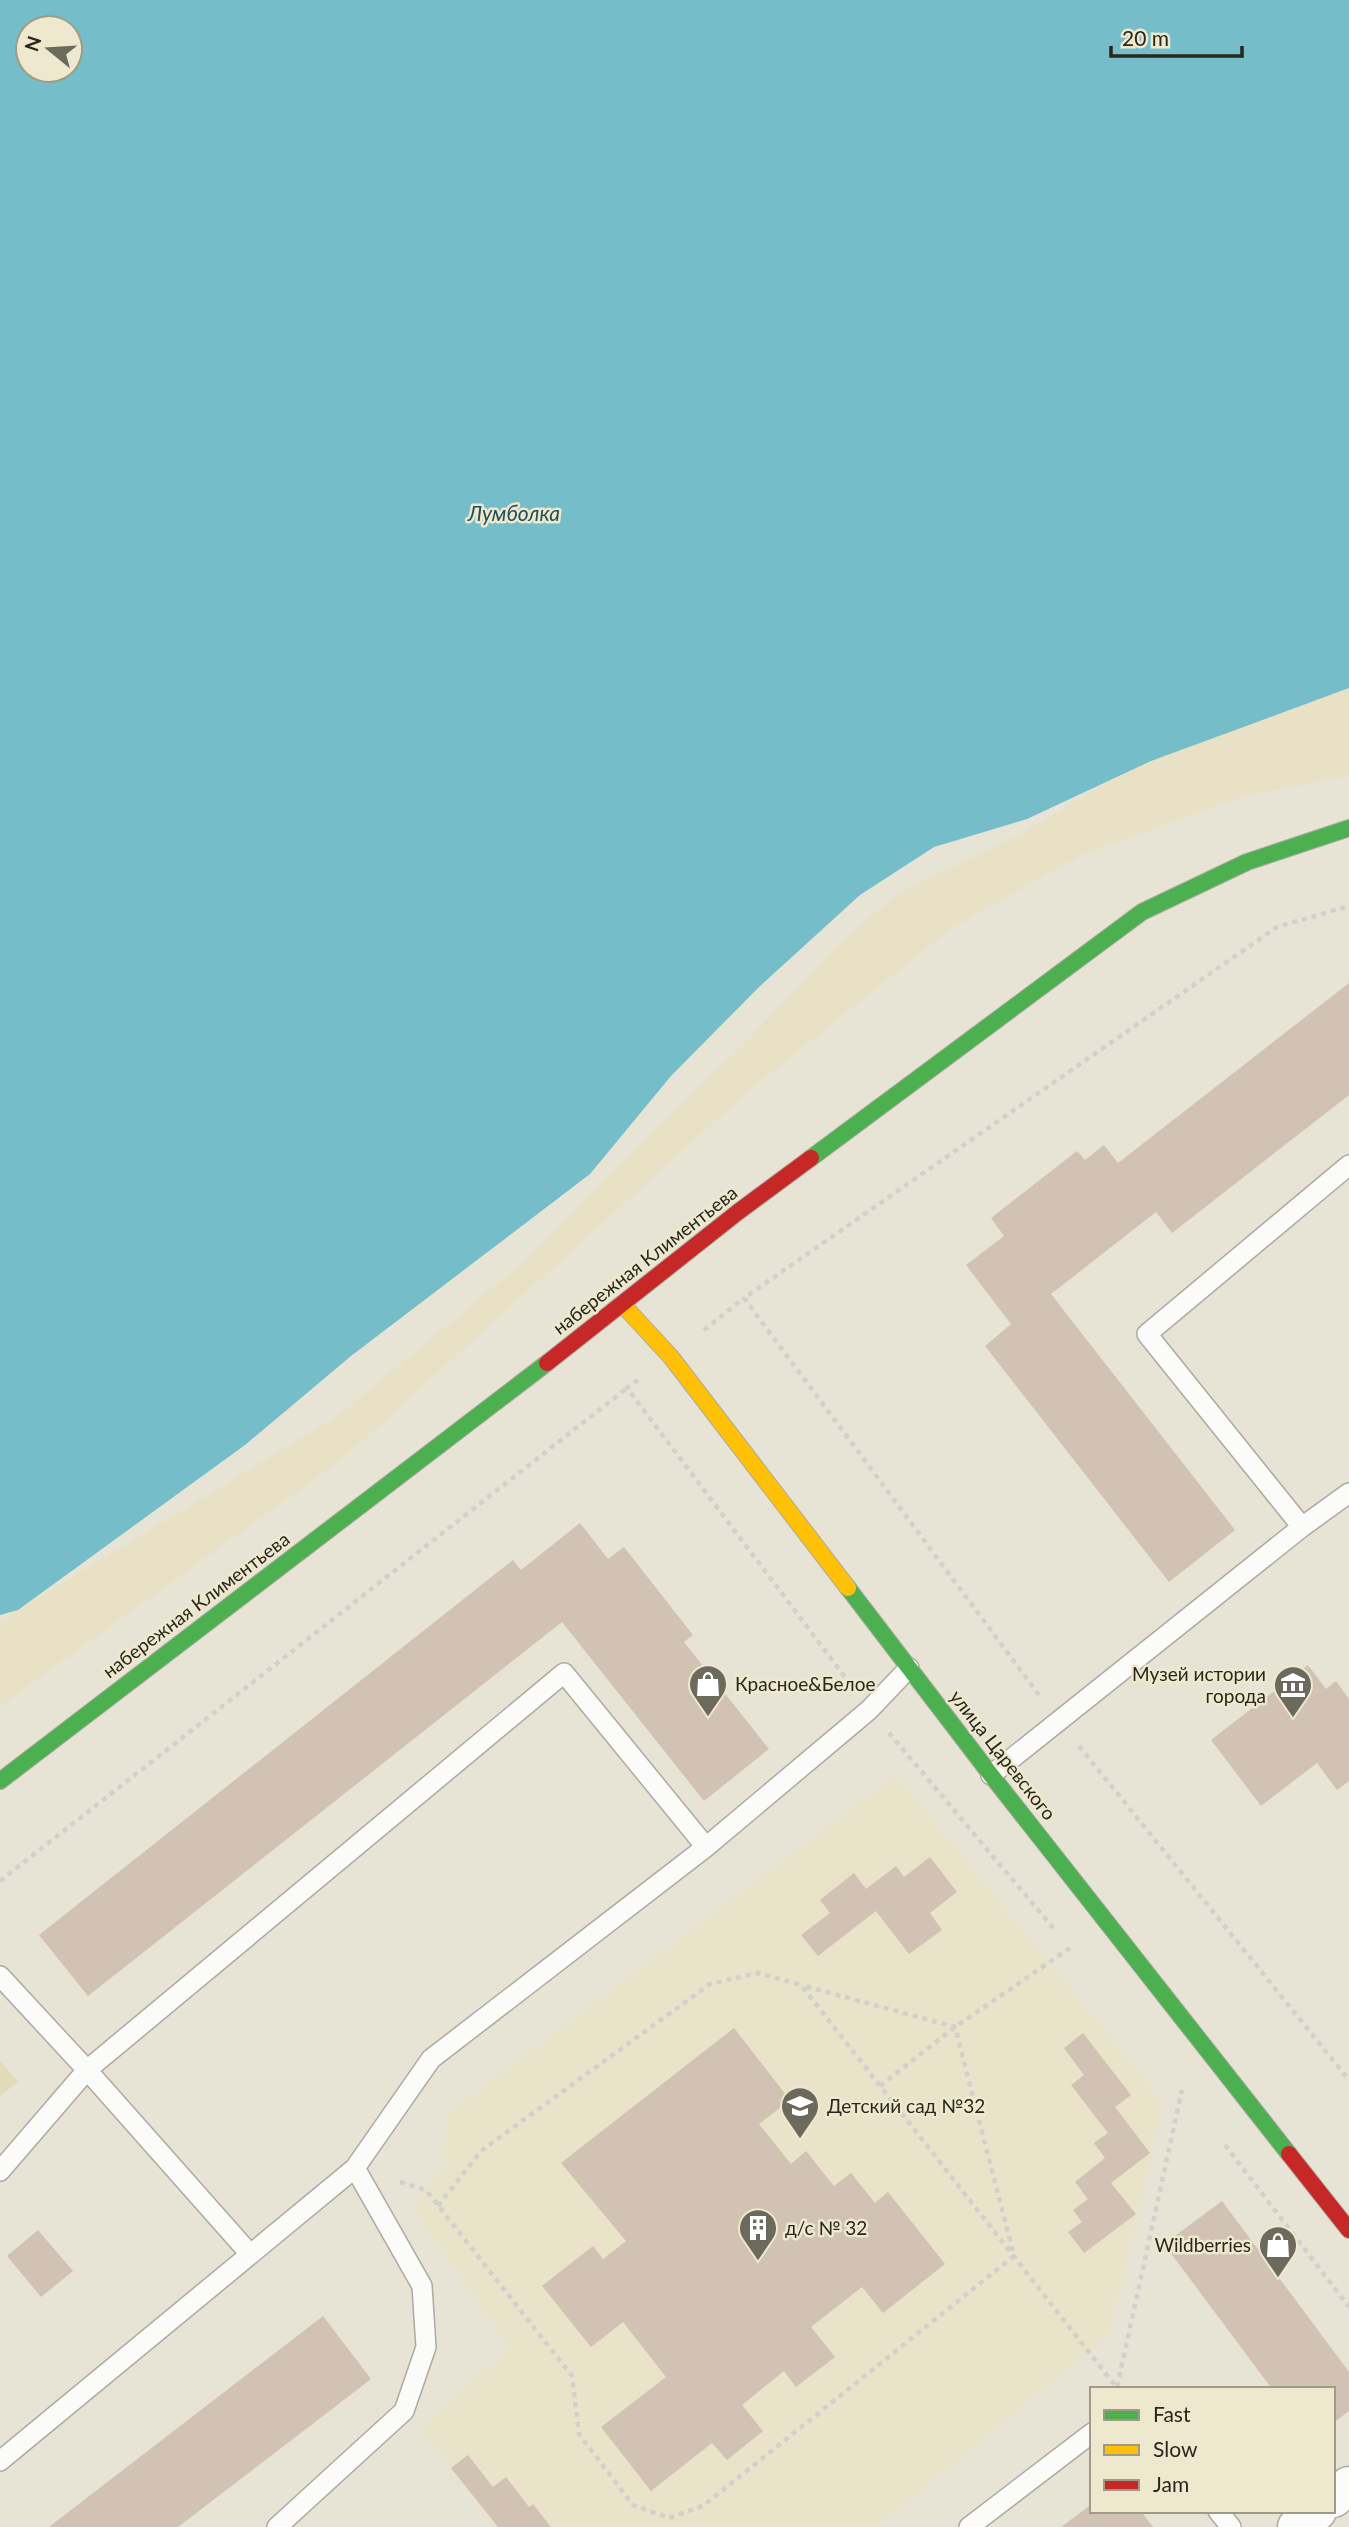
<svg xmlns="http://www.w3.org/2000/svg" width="1349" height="2527" font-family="Lato,sans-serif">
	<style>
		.built { fill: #e8e3c9 }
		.green { fill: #e2dbb8 }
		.sand { fill: #e8e1c6 }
		.water { fill: #75bdc9; fill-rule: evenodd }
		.building { fill: #d1c2b3 }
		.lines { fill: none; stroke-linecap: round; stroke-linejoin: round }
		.lane-casing { stroke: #adaa9f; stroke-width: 22 }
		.street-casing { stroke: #adaa9f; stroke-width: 41 }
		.fast-casing { stroke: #adaa9f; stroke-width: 18 }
		.slow-casing { stroke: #adaa9f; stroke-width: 18 }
		.jam-casing { stroke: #adaa9f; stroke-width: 18 }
		.path { stroke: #d1d0cc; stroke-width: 4.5; stroke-dasharray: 5 5; stroke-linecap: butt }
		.lane { stroke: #fbfbf9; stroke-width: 19 }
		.street { stroke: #fbfbf9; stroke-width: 38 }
		.fast { stroke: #4caf50; stroke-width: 16 }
		.slow { stroke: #ffc107; stroke-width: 16 }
		.jam { stroke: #c62828; stroke-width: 16 }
		.labels { text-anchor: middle; stroke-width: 5; stroke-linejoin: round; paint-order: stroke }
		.street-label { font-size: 19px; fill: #29271d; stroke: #eee9ce }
		.poi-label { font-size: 19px; fill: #29271d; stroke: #eee9ce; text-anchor: start }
		.water-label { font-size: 21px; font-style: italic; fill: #214e59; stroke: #eee9ce }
	</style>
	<rect width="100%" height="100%" fill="#e7e4d5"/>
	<path class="built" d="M896 1775 1164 2103 1109 2334 877 2527H494L421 2428 509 2348 413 2208 444 2165 447 2114Z"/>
	<path class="green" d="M0 2060 18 2082 0 2096Z"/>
	<path class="sand" d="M1349 689V776L1245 796 1081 855 950 929 744 1095 340 1461 0 1706V1621L339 1415 523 1262 645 1138 745 1043 833 949 898 893 1019 835 1102 785 1204 734 1299 695Z"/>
	<path class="water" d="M0 0H1349V688L1151 761 1027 819 934 847 860 895 759 987 671 1076 590 1174 351 1356 245 1445 18 1610 0 1615ZM28 28H70V70H28Z"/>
	<path class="building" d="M1349 983V1095L1172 1233 1156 1212 1051 1294 1235 1530 1169 1582 985 1346 1011 1324 966 1265 1004 1236 991 1218 1077 1151 1085 1160 1104 1145 1118 1163Z
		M580 1523 608 1559 624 1547 693 1635 684 1642 769 1749 704 1801 562 1622 88 1996 39 1935 513 1560 521 1570Z
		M1308 1665 1326 1689 1336 1681 1349 1699V1781L1337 1790 1317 1763 1261 1806 1211 1740Z
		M930 1857 957 1892 930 1913 942 1930 909 1954 876 1911 818 1956 801 1935 830 1913 820 1900 854 1873 866 1889 896 1866 904 1877Z
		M734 2028 790 2100 759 2124 791 2164 806 2151 834 2186 851 2173 875 2203 888 2192 945 2264 883 2313 862 2287 811 2327 835 2357 796 2387 784 2371 742 2405 763 2431 727 2460 712 2443 651 2491 601 2427 666 2377 623 2322 591 2347 542 2286 593 2246 603 2259 626 2241 561 2163Z
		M1083 2033 1131 2095 1115 2107 1150 2153 1111 2183 1136 2214 1084 2253 1068 2232 1082 2222 1073 2210 1088 2199 1075 2182 1105 2158 1094 2143 1108 2133 1071 2085 1084 2075 1064 2048Z
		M1222 2201 1349 2372V2411L1333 2423V2389H1272L1164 2244Z
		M38 2230 73 2271 41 2297 7 2256Z
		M323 2316 371 2379 323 2416 178 2527H49Z
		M468 2455 493 2487 506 2477 529 2507 533 2504 551 2527H498L451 2468Z
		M1092 2504V2511H1141L1153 2527H1061Z"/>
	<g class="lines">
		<defs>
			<path id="lane" d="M1302 1527 1147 1334 1349 1165
				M991 1775 1302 1527 1349 1493
				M0 1976 87 2070 0 2171
				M250 2254 87 2070 564 1673 706 1847
				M0 2461 355 2168 431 2059 706 1847 869 1710 909 1668
				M1218 2511 1231 2527
				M277 2527 404 2411 426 2347 422 2286 355 2168
				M969 2527 1092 2433"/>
			<path id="street" d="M1333 2498 1349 2486
				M1297 2527 1317 2511"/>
			<path id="fast" d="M811 1158 1142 912 1247 862 1349 828
				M848 1588 991 1775 1289 2154
				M0 1781 547 1363"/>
			<path id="slow" d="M623 1305 671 1357 848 1588"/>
			<path id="jam" d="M547 1363 738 1212 811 1158
				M1289 2154 1349 2230"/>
		</defs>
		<use href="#lane" class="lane-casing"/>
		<use href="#street" class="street-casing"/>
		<use href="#fast" class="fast-casing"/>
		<use href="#slow" class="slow-casing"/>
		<use href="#jam" class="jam-casing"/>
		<path class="path" d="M704 1330 744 1298
			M638 1380 627 1388 851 1685
			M1039 1695 744 1298 1277 927 1349 906
			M889 1733 1055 1930
			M1079 1746 1349 2080
			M0 1881 627 1388
			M880 2086 955 2027 1070 1948
			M1225 2145 1349 2307
			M400 2182 426 2190 572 2376 579 2434 633 2505 669 2518 703 2506 1014 2256 955 2027 801 1985
			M438 2206 481 2151 710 1984 758 1973 801 1985 1117 2388
			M1117 2387 1182 2090"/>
		<use href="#lane" class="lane"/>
		<use href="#street" class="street"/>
		<use href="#fast" class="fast"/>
		<use href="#slow" class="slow"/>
		<use href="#jam" class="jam"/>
	</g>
	<defs>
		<symbol id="shop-pin" viewBox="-11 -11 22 30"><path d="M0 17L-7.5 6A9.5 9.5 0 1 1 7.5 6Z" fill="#6c695d" stroke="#eee9ce"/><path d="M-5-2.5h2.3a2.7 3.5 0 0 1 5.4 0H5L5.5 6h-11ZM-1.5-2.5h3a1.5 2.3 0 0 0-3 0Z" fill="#fff"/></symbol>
		<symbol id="museum-pin" viewBox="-11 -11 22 30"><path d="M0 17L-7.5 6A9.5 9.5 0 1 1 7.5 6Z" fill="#6c695d" stroke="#eee9ce"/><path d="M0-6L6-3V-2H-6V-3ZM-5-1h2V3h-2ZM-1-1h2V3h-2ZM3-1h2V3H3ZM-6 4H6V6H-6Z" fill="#fff"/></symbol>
		<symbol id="school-pin" viewBox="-11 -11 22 30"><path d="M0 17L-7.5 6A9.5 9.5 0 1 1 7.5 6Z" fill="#6c695d" stroke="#eee9ce"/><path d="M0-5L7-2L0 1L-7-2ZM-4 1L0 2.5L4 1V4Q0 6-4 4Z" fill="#fff"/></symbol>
		<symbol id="building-pin" viewBox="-11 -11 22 30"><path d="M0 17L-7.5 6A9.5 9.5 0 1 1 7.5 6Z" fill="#6c695d" stroke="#eee9ce"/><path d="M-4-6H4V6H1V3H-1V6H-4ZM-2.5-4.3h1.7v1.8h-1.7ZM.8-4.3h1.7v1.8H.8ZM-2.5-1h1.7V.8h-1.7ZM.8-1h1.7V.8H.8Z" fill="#fff"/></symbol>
	</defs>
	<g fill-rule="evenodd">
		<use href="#shop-pin" x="686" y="1662" width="44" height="60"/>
		<use href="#museum-pin" x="1271" y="1663" width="44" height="60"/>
		<use href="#school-pin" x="778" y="2084" width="44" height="60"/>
		<use href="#building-pin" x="736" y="2206" width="44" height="60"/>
		<use href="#shop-pin" x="1256" y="2223" width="44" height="60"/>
	</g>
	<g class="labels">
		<g class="street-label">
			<text transform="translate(645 1260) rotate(-38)" y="7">набережная Климентьева</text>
			<text transform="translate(196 1605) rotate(-37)" y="7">набережная Климентьева</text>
			<text transform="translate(1003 1755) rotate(52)" y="7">улица Царевского</text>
		</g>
		<g class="poi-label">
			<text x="1266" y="1681" text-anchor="end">Музей истории<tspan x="1266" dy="22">города</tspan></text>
			<text x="735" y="1691">Красное&amp;Белое</text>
			<text x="827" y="2113">Детский сад №32</text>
			<text x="785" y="2235">д/с № 32</text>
			<text x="1251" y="2252" text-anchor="end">Wildberries</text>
		</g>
		<g class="water-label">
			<text x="514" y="521">Лумболка</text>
		</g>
	</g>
	<rect x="1090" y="2387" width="245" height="126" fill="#eee9ce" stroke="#9f9b87" stroke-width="2"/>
	<rect x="1104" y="2410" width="35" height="10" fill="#4caf50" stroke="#9f9b87" stroke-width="2"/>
	<text x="1153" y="2422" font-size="21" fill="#29271d">Fast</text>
	<rect x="1104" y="2445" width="35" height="10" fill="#ffc107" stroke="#9f9b87" stroke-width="2"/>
	<text x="1153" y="2457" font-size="21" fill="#29271d">Slow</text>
	<rect x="1104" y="2480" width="35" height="10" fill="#c62828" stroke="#9f9b87" stroke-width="2"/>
	<text x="1153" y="2492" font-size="21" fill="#29271d">Jam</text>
	<g transform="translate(49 49) rotate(288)"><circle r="33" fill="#eee9ce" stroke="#9f9b87" stroke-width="2"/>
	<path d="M0-5L12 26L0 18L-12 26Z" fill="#6c695d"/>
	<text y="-10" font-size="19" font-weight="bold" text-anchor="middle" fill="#29271d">N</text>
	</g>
	<path d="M1111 46v10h131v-10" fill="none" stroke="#29271d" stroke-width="3.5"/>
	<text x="1122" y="46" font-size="21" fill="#29271d" stroke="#eee9ce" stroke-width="5" paint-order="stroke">20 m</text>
</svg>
